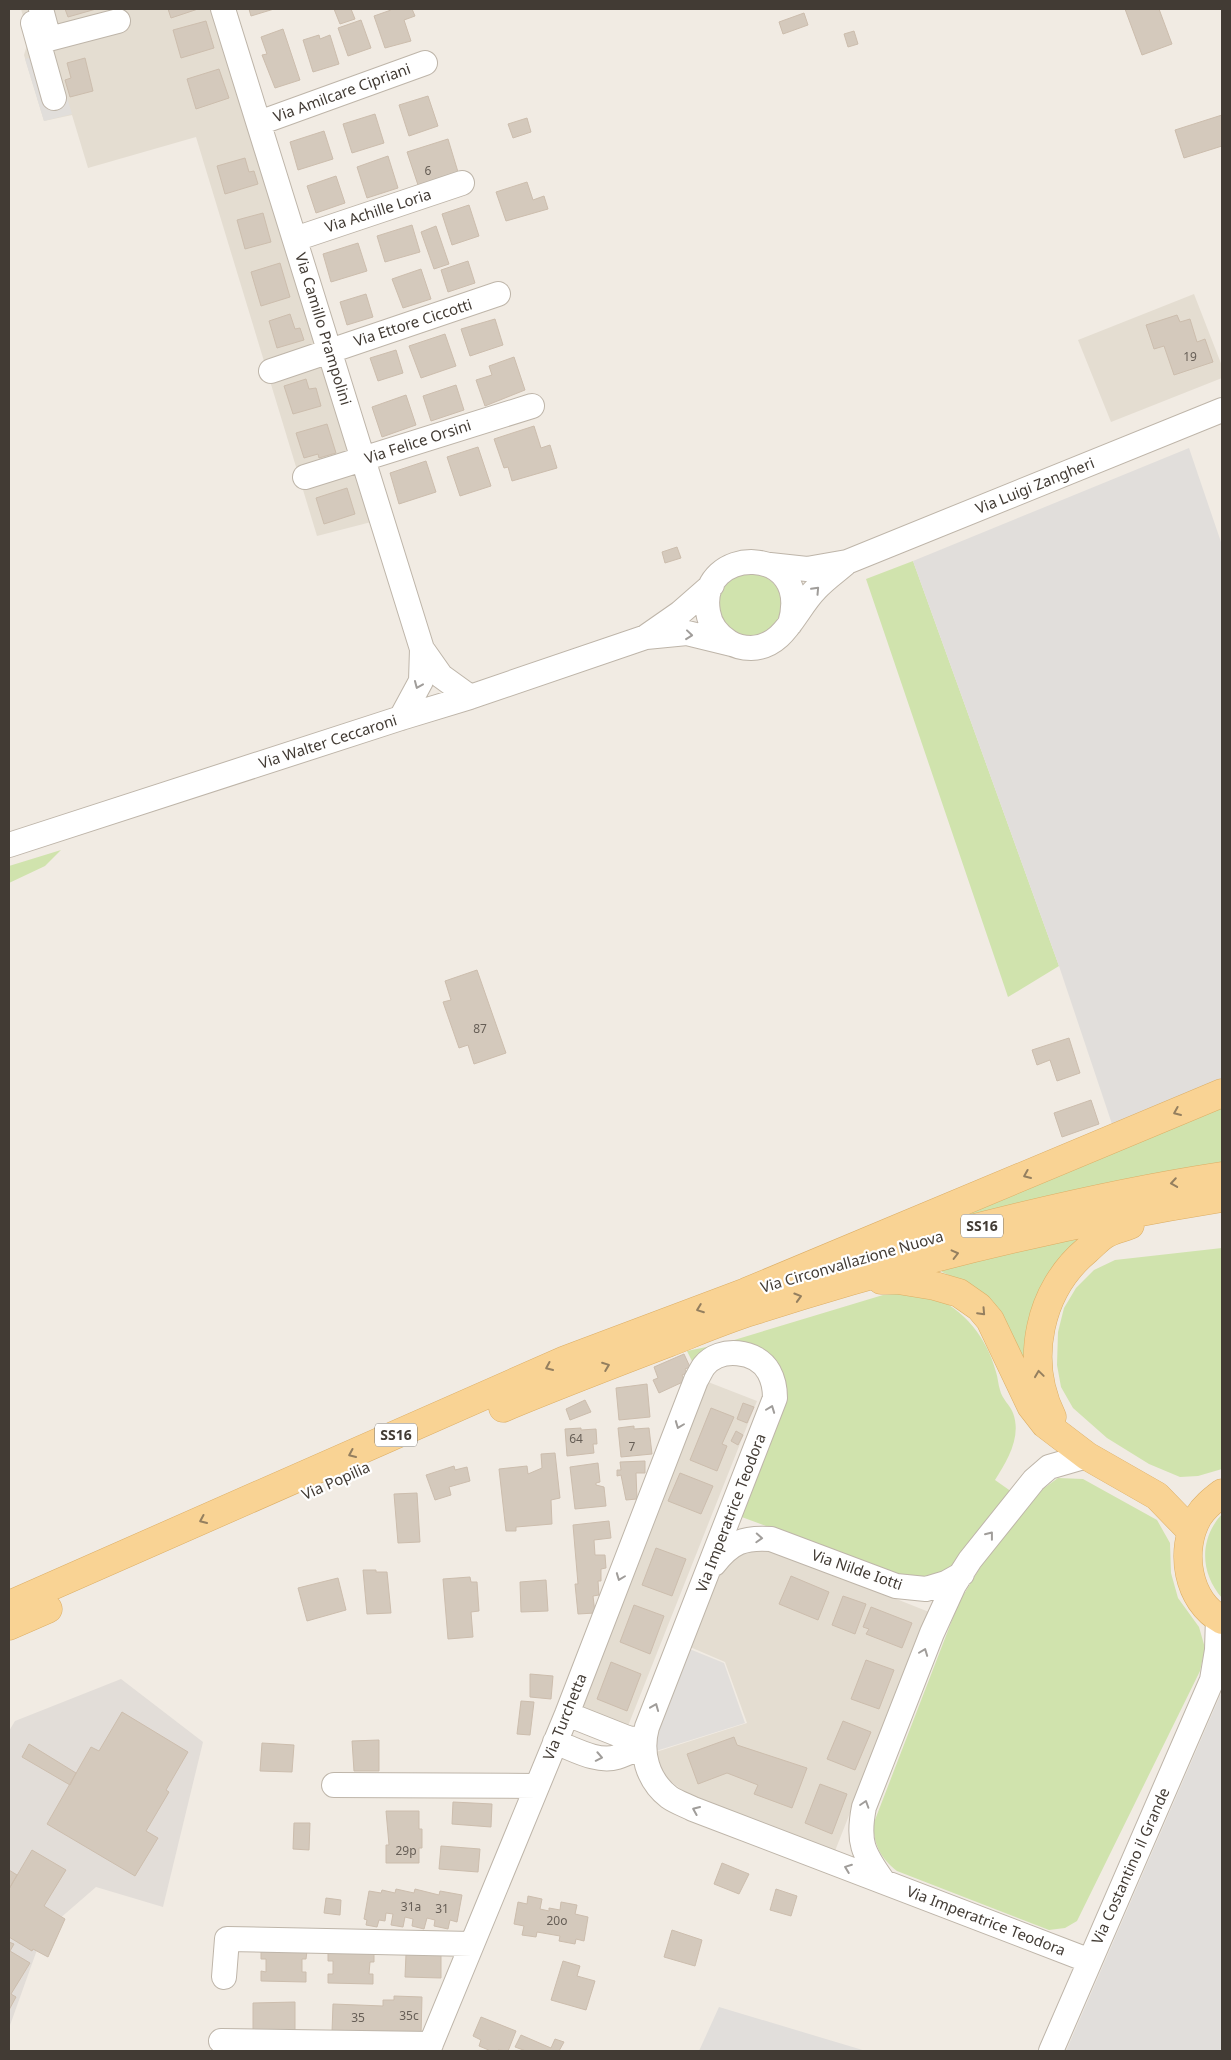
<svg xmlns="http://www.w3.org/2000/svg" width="1231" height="2060" font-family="'Noto Sans',sans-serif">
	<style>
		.residential { fill: #e4ddd1 }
		.industrial { fill: #e2ddd8 }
		.green { fill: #d0e3ad }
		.parking { fill: #e1dedb }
		.building { fill: #d4c9bc; stroke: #ccbdad }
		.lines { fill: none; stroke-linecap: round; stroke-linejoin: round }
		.minor-casing { stroke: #beb5a9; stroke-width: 26 }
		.major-casing { stroke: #dcae65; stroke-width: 29 }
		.minor { stroke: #fff; stroke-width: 24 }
		.major { stroke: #f9d394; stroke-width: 28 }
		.oneway { stroke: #a09d9a }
		.oneway2 { stroke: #947f5f }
		.labels { text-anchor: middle; stroke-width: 4.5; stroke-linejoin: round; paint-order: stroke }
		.number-label { font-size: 12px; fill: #665e56 }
		.shield { fill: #fff; stroke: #7b7671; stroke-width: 1 }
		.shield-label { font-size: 14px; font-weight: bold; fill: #423b34 }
		.street-label { font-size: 15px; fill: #423b34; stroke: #fff }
	</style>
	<rect width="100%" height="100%" fill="#f1ebe3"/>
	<path class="residential" d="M21 9H221L379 520 317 536 196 137 88 168 72 115 44 121 24 55 29 38Z
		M1194 294 1222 366V378L1111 422 1078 340Z
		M703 1380 757 1401 628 1726 578 1707Z
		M759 1550 776 1551 929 1612 835 1851 686 1793 665 1777 661 1770 656 1752 747 1723 725 1662 690 1647 717 1580 723 1570 732 1560 746 1552Z"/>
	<path class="industrial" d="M121 1679 203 1742 163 1907 96 1887 43 1933 9 2028V1731L15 1721Z"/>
	<path class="green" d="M913 561 1059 966 1008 997 866 579Z
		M718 605a32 32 0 1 1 64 0a32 32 0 1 1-64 0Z
		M61 850 45 866 9 883V866Z
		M1222 1103V1168L1156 1178 967 1216 965 1211Z
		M1084 1236 1029 1374 969 1284 942 1272V1269Z
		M1222 1248V1469L1198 1476 1180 1477 1149 1464 1107 1438 1073 1408 1061 1387 1057 1365 1058 1332 1064 1308 1076 1288 1094 1270 1115 1260Z
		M909 1293C917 1294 925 1294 932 1296 965 1310 987 1338 996 1372 998 1378 998 1384 1000 1390 1002 1399 1010 1405 1013 1413 1022 1437 1007 1461 995 1480L1012 1492 951 1567C936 1576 925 1580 907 1578L739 1516 779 1408 769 1360 694 1365 687 1351 721 1344 883 1295Z
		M1058 1478 1083 1479 1157 1520 1170 1543 1171 1573 1178 1598 1199 1627 1205 1648 1200 1671 1077 1921 1065 1928 1049 1930 897 1871C880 1857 875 1847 873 1825L959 1602 988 1555 1036 1494Z
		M1222 1514V1598C1200 1573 1199 1539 1222 1514Z"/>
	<path class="parking" d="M53 51 72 114 44 121 25 59Z
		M1189 448 1222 545V1085L1114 1130 1059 966 913 561Z
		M687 1648 724 1663 745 1723 656 1751 658 1730Z
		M1222 1691V2051H1066Z
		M719 2007 866 2051H699Z"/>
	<path class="building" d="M65 9H96L68 17Z
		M168 9H198L171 18Z
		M249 9H274L251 16Z
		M334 9H351L355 19 340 24Z
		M391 9H412L415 16 404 20 411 41 385 48 374 16 391 10Z
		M1125 9H1159L1172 44 1142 55Z
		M804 13 808 25 783 34 779 22Z
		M361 20 371 48 348 56 338 28Z
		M206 21 214 48 181 58 173 30Z
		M283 29 300 80 275 88 262 55 267 54 261 37Z
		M854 31 858 44 848 47 844 34Z
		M319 35 320 39 330 35 339 64 313 72 303 40Z
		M85 58 93 91 70 97 65 80 71 78 67 63Z
		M219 69 229 98 196 109 187 79Z
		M428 96 438 126 409 136 399 105Z
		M375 114 384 143 352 153 343 124Z
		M1222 115V146L1184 158 1175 130Z
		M527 118 531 132 513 138 508 124Z
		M324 131 333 159 298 170 290 142Z
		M448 139 458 172 418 185 407 152Z
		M388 156 398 188 367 198 357 167Z
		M245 158 249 172 254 171 258 184 225 194 217 166Z
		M336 176 345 203 316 213 307 186Z
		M527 182 533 200 544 196 548 209 506 221 496 192Z
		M469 205 479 236 452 245 442 214Z
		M263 213 271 242 245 249 237 220Z
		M412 225 420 252 385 262 377 236Z
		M436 226 449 264 434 269 421 232Z
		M358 243 367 271 331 282 323 254Z
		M468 261 475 283 448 292 441 270Z
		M280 263 290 297 261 306 251 272Z
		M421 269 431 299 403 308 392 279Z
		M366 294 373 317 347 325 340 302Z
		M290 314 295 329 300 328 304 340 277 348 269 321Z
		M1177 315 1180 322 1190 319 1197 342 1205 339 1213 362 1174 375 1164 346 1154 349 1146 325Z
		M495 319 503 345 470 356 461 329Z
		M445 334 456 366 421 378 409 346Z
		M396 350 403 373 378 381 370 358Z
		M514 357 525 390 485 406 476 380 492 375 489 366Z
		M306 379 309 389 316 388 321 406 293 414 284 386Z
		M456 385 464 410 431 421 423 396Z
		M406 395 416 425 382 437 372 407Z
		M327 424 336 453 319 458 318 454 304 458 296 433Z
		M534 426 541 448 550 445 557 468 512 481 508 467 504 468 494 439Z
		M478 447 491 486 460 496 447 457Z
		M426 461 436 492 399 504 390 473Z
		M347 488 355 514 324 524 316 498Z
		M677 547 681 558 665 563 662 552Z
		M477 970 506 1053 474 1064 468 1045 459 1048 443 1002 451 1000 445 981Z
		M1069 1038 1080 1073 1057 1081 1050 1060 1037 1065 1032 1050Z
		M1091 1100 1099 1124 1062 1137 1054 1113Z
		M684 1354 690 1367 685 1369 687 1373 682 1375 685 1381 659 1393 653 1380 658 1378 654 1367Z
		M647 1384 650 1417 619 1420 616 1388Z
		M585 1400 591 1412 570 1420 566 1409Z
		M743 1403 754 1407 747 1423 737 1419Z
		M711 1408 734 1417 722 1444 727 1446 717 1471 690 1460Z
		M634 1426V1429L649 1428 652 1454 621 1457 618 1428Z
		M581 1428V1430L596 1429 597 1444H593L594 1453 567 1456 565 1429Z
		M736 1431 743 1435 738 1445 731 1441Z
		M555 1453 560 1498 551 1500 552 1524 516 1527V1531H506L499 1469 527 1466 528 1474 542 1468 541 1454Z
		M645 1461V1473H636L637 1499 626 1500 621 1475 617 1476V1470H621L620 1462Z
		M598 1463 600 1482 596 1483V1485L604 1487 606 1506 575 1509 570 1467Z
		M454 1466 455 1470 467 1467 470 1481 449 1487 451 1495 435 1500 426 1475Z
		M680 1473 713 1486 701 1514 668 1501Z
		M417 1493 420 1542 398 1543 394 1494Z
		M609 1521 611 1538 594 1540 595 1555H605L606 1568 601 1569V1581H598L599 1595 593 1596 595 1613 578 1614 575 1584H578L573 1525Z
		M656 1548 686 1559 672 1596 642 1585Z
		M363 1570H376V1572H387L391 1613 367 1614Z
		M791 1576 829 1592 818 1620 779 1604Z
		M470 1577 471 1582H477L479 1611 471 1612 473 1637 448 1639 443 1579Z
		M338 1578 346 1610 307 1621 298 1588Z
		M546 1580 548 1611 521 1612 520 1582Z
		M843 1596 866 1604 855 1634 832 1625Z
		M634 1605 664 1616 650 1654 620 1642Z
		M871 1607 912 1623 902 1648 866 1634 869 1629 863 1627Z
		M866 1660 894 1670 879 1709 851 1699Z
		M611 1662 641 1674 627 1711 597 1699Z
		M530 1674 553 1676 551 1699 530 1697Z
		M521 1701 534 1702 530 1735 517 1734Z
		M122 1712 188 1752 166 1790 169 1792 146 1831 158 1838 135 1876 47 1824 91 1747 99 1751Z
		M843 1721 871 1732 855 1770 827 1759Z
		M734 1737 737 1745 807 1768 792 1808 754 1794 758 1785 727 1773 698 1784 687 1754Z
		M379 1740V1771H354L352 1741Z
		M262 1743 294 1745 292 1772 260 1771Z
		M29 1744 76 1773 70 1785 22 1757Z
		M820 1784 847 1794 832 1834 805 1823Z
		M453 1802 492 1804 491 1827 452 1824Z
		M386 1811H419V1829H422V1848H419V1863H386V1845H389Z
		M294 1823H310L309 1850 293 1849Z
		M441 1846 480 1849 478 1872 439 1869Z
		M32 1850 66 1870 44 1906 65 1919 48 1957 33 1949 32 1951 9 1937V1889Z
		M722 1863 749 1874 739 1894 714 1884Z
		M9 1870 17 1875 9 1889Z
		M396 1889 414 1893 415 1889 439 1895 440 1891 462 1895 457 1922 450 1920 448 1929 434 1926 435 1920 427 1918 424 1929 412 1926 413 1919 405 1917 403 1927 391 1925 393 1914 386 1913 385 1921 379 1920 377 1927 366 1925 367 1920 364 1919 369 1891 381 1893 382 1890 395 1893Z
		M776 1889 797 1896 791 1916 770 1910Z
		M528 1896 542 1899 540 1909 549 1911V1908L560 1910 561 1902 577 1905 575 1914 588 1917 584 1941 576 1939 575 1944 559 1941 560 1936 537 1932 536 1937 522 1935 524 1926 514 1924 518 1902 527 1904Z
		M326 1898 341 1900 340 1915 324 1913Z
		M672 1930 702 1940 695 1966 664 1957Z
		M9 1942 14 1944 10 1951 30 1963 11 1994 16 1997 9 2010Z
		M261 1950 307 1951 306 1959H302V1972H306V1982L261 1981V1971L266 1972V1959H261Z
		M328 1952 374 1953V1962H370L369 1974H373V1984L328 1983V1974H333V1961H328Z
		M406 1954 441 1955V1978L405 1977Z
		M563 1961 580 1966 577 1976 595 1981 586 2010 551 2000Z
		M394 1996 422 1997 421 2035 332 2032 333 2004 383 2006V2000H394Z
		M295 2002V2034H253V2003Z
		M481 2017 516 2031 508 2051 498 2050 497 2051H491L479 2046 481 2040 473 2036Z
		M521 2035 551 2048 555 2039 564 2042 559 2051H526L515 2047Z"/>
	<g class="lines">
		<defs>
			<path id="minor" d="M41 9 49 39 118 21
				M223 9 422 649 441 676 470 697
				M33 23 54 98
				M259 123 425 63
				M295 239 462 183
				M271 371 498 294
				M305 477 532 406
				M770 565 807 569 847 562 1222 410
				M790 624C814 542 696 545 708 612 710 625 718 635 729 642 735 646 743 648 751 648 785 647 795 610 816 589 825 579 837 571 847 562
				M647 636 680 613 712 585
				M401 718 421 681 422 649
				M9 845 401 718 470 697 646 637 687 633 732 644
				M714 1564C731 1542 744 1537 771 1539L896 1586 926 1589 946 1583 962 1574
				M567 1714 630 1739 644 1738
				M555 1742C574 1749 597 1763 617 1757 627 1754 632 1750 643 1748
				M334 1785 537 1786
				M883 1881C863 1853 857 1842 864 1807L932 1633 954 1585 970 1560 1034 1480 1049 1467 1087 1456
				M224 1977 227 1939 472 1944
				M221 2041 431 2044
				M428 2051 567 1714 696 1380C699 1375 701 1370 704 1366 720 1346 757 1350 769 1372 774 1381 775 1388 775 1398L647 1727C640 1752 647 1780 669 1797 676 1802 685 1805 693 1809L1090 1961
				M1051 2051 1212 1680 1217 1650 1218 1618"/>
			<path id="major" d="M872 1256C987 1223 1104 1194 1222 1176
				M881 1280H898L935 1286 959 1293 979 1307 990 1320 1031 1406 1045 1424 1087 1456 1157 1496 1191 1531
				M503 1408C558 1385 613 1364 668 1343 696 1332 724 1320 753 1311 904 1262 1066 1223 1222 1198
				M1052 1417C1024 1360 1039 1290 1087 1250 1094 1244 1101 1236 1108 1233 1115 1229 1123 1228 1130 1225
				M1222 1493C1213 1500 1204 1507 1198 1517 1179 1550 1187 1601 1222 1620
				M9 1605 565 1360 746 1292 1222 1093
				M9 1626 48 1609"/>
		</defs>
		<use href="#minor" class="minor-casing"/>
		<use href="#major" class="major-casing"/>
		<use href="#minor" class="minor"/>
		<use href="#major" class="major"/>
	</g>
	<defs><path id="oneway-chevron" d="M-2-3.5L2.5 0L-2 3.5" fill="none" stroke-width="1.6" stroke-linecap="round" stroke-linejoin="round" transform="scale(1.25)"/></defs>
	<g class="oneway">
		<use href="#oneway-chevron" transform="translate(816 590) rotate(-47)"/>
		<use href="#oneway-chevron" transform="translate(689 635) rotate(6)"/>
		<use href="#oneway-chevron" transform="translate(418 685) rotate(113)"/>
		<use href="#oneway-chevron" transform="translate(771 1409) rotate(-69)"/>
		<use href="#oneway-chevron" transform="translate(679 1425) rotate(111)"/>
		<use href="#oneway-chevron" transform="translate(990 1535) rotate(-52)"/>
		<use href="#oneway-chevron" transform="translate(759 1538) rotate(3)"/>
		<use href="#oneway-chevron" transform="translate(620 1577) rotate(111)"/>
		<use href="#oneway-chevron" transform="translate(924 1652) rotate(-69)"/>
		<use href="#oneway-chevron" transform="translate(655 1707) rotate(-68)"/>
		<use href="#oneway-chevron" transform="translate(599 1757) rotate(11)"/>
		<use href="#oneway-chevron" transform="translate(865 1804) rotate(-72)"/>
		<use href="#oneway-chevron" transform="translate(696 1810) rotate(-157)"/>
		<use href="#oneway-chevron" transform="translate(848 1868) rotate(-159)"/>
	</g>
	<g class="oneway2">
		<use href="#oneway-chevron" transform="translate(1177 1112) rotate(157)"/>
		<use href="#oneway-chevron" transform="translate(1027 1175) rotate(157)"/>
		<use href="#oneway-chevron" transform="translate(1174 1183) rotate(171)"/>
		<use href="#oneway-chevron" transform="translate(955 1254) rotate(-14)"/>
		<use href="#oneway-chevron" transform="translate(798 1297) rotate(-17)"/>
		<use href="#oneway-chevron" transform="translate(700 1309) rotate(159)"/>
		<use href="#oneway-chevron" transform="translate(982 1312) rotate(47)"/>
		<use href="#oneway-chevron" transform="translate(606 1366) rotate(-21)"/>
		<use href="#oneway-chevron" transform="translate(549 1367) rotate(156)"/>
		<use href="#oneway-chevron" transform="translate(1039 1374) rotate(-98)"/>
		<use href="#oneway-chevron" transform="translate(352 1454) rotate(156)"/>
		<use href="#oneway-chevron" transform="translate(203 1520) rotate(156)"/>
	</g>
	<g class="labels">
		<g class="number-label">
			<text x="428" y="175">6</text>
			<text x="1190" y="361">19</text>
			<text x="480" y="1033">87</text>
			<text x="576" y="1443">64</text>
			<text x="632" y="1451">7</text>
			<text x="406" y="1855">29p</text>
			<text x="411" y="1911">31a</text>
			<text x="442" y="1913">31</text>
			<text x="557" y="1925">20o</text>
			<text x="409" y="2020">35c</text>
			<text x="358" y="2022">35</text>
		</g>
		<g class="shield">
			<rect x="961" y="1214.5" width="42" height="23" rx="4"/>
			<rect x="375" y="1423.5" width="42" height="23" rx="4"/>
		</g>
		<g class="shield-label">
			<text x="982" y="1231">SS16</text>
			<text x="396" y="1440">SS16</text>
		</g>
		<g class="street-label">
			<text transform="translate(342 93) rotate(-20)" y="5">Via Amilcare Cipriani</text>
			<text transform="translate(378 211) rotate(-18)" y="5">Via Achille Loria</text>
			<text transform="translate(413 323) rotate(-18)" y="5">Via Ettore Ciccotti</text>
			<text transform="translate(323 329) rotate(73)" y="5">Via Camillo Prampolini</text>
			<text transform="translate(418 442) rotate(-18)" y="5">Via Felice Orsini</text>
			<text transform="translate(1035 486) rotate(-22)" y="5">Via Luigi Zangheri</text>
			<text transform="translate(328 742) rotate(-18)" y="5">Via Walter Ceccaroni</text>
			<text transform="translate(852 1262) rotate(-16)" y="5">Via Circonvallazione Nuova</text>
			<text transform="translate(336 1481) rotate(-24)" y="5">Via Popilia</text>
			<text transform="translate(731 1513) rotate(-69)" y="5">Via Imperatrice Teodora</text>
			<text transform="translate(857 1570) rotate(19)" y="5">Via Nilde Iotti</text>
			<text transform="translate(565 1717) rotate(-68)" y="5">Via Turchetta</text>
			<text transform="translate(1131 1866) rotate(-66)" y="5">Via Costantino il Grande</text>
			<text transform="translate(986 1921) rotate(21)" y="5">Via Imperatrice Teodora</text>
		</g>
	</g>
	<rect width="1231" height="2060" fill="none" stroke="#423b34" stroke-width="20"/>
</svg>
